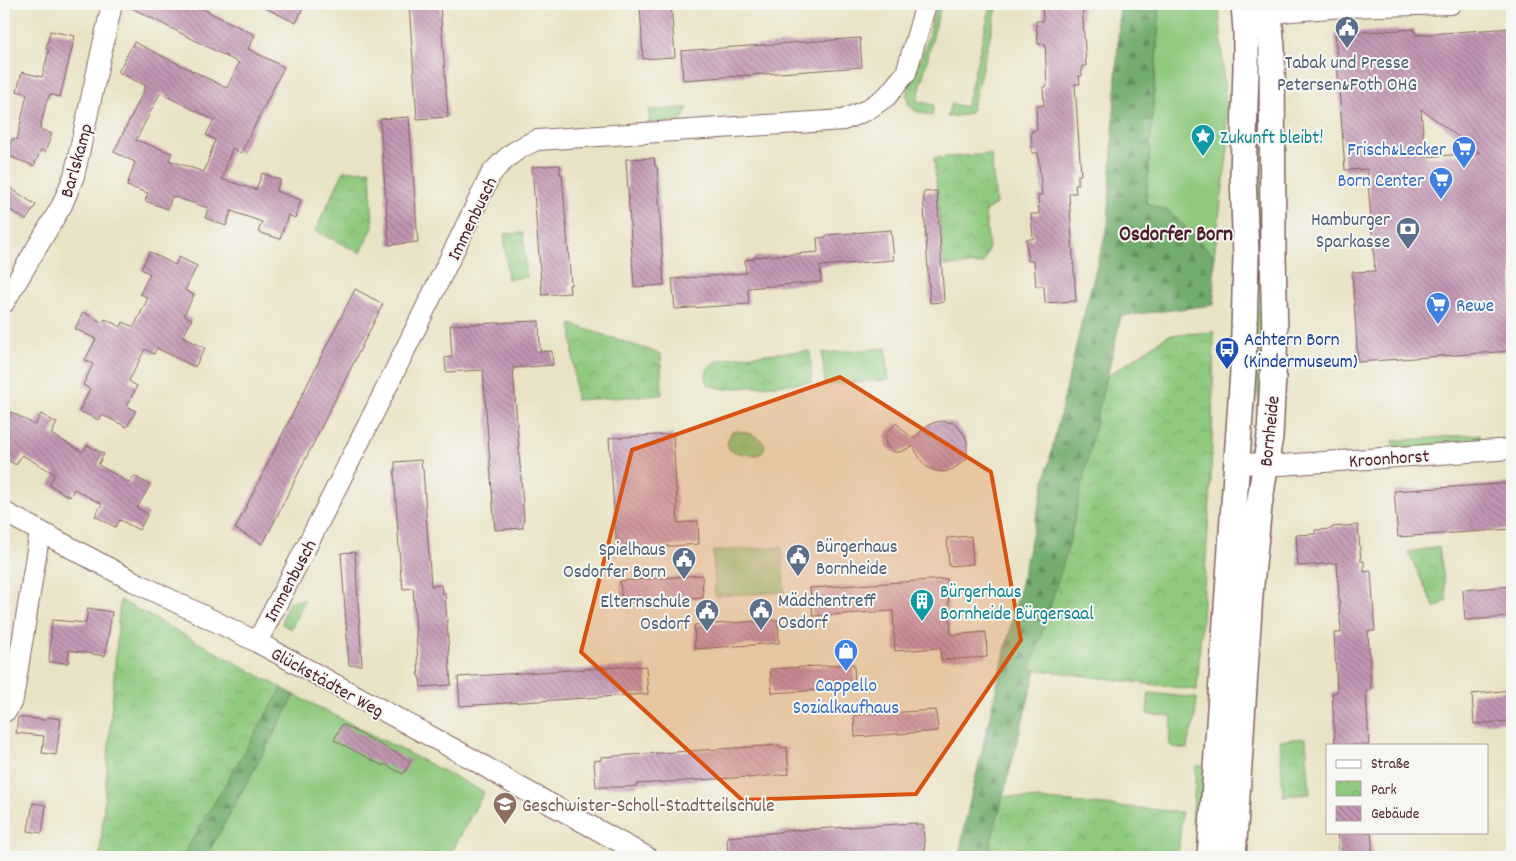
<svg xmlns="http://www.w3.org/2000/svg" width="1516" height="861" font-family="Dekko,sans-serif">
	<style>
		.green { fill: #8ec97e; stroke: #6c7454 }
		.forest { fill: url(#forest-firs); stroke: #5e664c }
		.park { fill: url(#park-crowns); stroke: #6c7454 }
		.building { fill: url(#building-back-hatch); fill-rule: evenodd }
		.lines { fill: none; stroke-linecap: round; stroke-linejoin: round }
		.minor-casing { stroke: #826461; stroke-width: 22 }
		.tertiary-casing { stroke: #826461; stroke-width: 28 }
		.minor { stroke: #fff; stroke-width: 20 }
		.tertiary { stroke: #fff; stroke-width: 25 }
		.marked { fill: #d8530f; fill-opacity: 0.2; stroke: #d8530f; stroke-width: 4; stroke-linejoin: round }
		.labels { text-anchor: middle; stroke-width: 4; stroke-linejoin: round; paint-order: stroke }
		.service-label { font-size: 19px; fill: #4e5e75; stroke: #f6f6f2; text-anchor: end }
		.culture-label { font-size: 19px; fill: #0d838f; stroke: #f6f6f2; text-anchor: start }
		.shop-label { font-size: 19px; fill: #366cbe; stroke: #f6f6f2; text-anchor: end }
		.street-label { font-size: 19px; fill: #4a1f2b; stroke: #f6f6f2 }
		.transit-label { font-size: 19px; fill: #164399; stroke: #f6f6f2; text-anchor: start }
		.education-label { font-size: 19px; fill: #785e54; stroke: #f6f6f2; text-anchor: start }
		.quarter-label { font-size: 21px; font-weight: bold; fill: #4a1f2b; stroke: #f6f6f2 }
	</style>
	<defs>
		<pattern id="forest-firs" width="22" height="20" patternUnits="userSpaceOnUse" patternTransform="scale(1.25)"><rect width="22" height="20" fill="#72ad6d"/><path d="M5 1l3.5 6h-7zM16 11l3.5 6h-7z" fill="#608c5a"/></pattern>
		<pattern id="park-crowns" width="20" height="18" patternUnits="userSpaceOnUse" patternTransform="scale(1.25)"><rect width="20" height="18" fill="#8ec97e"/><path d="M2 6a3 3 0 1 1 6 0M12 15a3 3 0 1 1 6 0" fill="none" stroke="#7cac6d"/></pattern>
		<pattern id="building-back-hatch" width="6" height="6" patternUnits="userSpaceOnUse" patternTransform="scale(1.25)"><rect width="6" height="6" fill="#c296b3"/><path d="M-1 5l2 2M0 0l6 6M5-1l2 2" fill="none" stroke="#a07a92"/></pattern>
	</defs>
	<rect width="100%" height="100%" fill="#f6f6f2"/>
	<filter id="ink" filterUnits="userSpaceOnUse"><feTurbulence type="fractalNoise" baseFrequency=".02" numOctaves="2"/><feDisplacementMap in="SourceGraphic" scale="10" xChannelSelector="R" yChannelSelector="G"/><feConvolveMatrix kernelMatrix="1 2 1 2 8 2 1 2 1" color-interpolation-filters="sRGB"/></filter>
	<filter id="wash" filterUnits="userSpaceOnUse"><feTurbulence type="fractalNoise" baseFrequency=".0096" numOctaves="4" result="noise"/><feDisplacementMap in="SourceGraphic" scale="20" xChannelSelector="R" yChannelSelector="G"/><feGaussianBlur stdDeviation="1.12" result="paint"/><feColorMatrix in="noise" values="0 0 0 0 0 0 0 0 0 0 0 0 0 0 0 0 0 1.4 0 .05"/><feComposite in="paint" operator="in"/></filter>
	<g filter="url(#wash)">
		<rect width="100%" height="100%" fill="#e9e3c5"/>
		<path class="green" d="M936 4H941L917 101 934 105 932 116 916 111 909 105 906 95 925 48Z
			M991 4H998L971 112 965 115 947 117 951 104 966 107Z
			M1160 4H1219L1228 149 1214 256 1170 212 1146 203Z
			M1259 38 1262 40V243H1254L1255 39Z
			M688 108 681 121 650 124 649 110Z
			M1254 266H1261L1267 316 1261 410 1255 380Z
			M886 348 889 380 825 385 822 353Z
			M1480 434 1481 447 1394 451 1393 441Z
			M782 547 784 592 715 596 713 551Z
			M305 600 291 629 282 624 284 613 290 601Z
			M1149 693 1197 698 1194 724 1188 741 1187 749 1172 747 1169 744 1172 717 1147 714Z
			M295 695 484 792 449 857H206Z
			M1196 766H1204L1207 818 1192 825Z"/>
		<path class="forest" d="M1120 4H1160L1146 203 1170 212 1214 256V305L1121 316 1068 548 987 857H959L965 823 1082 321 1108 225Z
			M282 688 295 695 206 857H181Z"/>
		<path class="park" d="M991 154 996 204 985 211 989 247 983 264 944 266 934 158Z
			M370 170 373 227 361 253 315 231 344 171Z
			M523 233 527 277 508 279 504 234Z
			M571 324 661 354 662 395 576 400Z
			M1214 332 1211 485 1197 690 1031 669 1068 548 1106 377 1169 335Z
			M810 351 812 382 726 389 711 386 706 382C706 375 706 369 712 364 724 355 792 352 810 351Z
			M739 431C749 434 760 435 765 446L762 453C753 458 739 453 730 450L727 444 731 432Z
			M1439 547 1447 601 1435 608 1408 552Z
			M120 600 282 688 182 857H100Z
			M1306 738 1310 794 1283 796 1280 740Z
			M1003 796 1182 812 1178 857H987Z"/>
		<g id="blocks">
			<path class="building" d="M124 4H193L255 35 248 49 284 67 241 153 232 148 222 179 256 190 262 173 280 180 276 191 301 200 295 218 288 215 280 239 258 232 262 222 231 211 226 226 205 218 208 208 172 196 168 209 145 201 148 193 127 186 135 162 114 152 146 86 118 72 134 42 227 88 239 63ZM160 93 214 120 206 135 215 140 204 172 169 160 172 153 136 140Z
				M257 4H305L296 23Z
				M409 4H440L448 117 417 119Z
				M640 4H671L675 57 643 59Z
				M1042 4H1082L1086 66H1082V76H1079L1080 84H1075L1081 175H1078V185H1075L1076 193H1069L1076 301 1045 303 1044 286H1036L1034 261H1028L1026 239H1033L1031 214H1039L1038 195H1042L1038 153H1032L1031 131 1037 130 1036 106 1044 105 1043 87 1047 86 1045 44H1038L1036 21H1043Z
				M1512 28V351L1358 362 1352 272 1375 271 1367 169 1345 170 1335 34 1415 29V35ZM1421 109 1480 153 1425 157Z
				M50 31 75 36 60 97 50 94 48 99H47L40 129 52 134 45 152 41 150 34 166 6 155 12 139 17 140 27 94 17 91 22 72 42 77 49 50 46 49Z
				M860 38 862 67 683 80 681 51Z
				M409 117 418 242 389 245 380 119Z
				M654 158 655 166H657L664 285 634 287 626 159Z
				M560 165V174H562L571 285H569L570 293 542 295 532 167Z
				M4 184 36 205 26 220 4 206Z
				M937 191 944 302 930 303 923 192Z
				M891 230 894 260 820 266 821 282 748 288 749 304 675 309 672 279 746 273 745 260 754 259V257L818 252 817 238 826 237V235Z
				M150 252 175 265 179 257 197 266 185 290 194 295 184 315 192 319 183 337 205 348 195 367 157 348 154 354 145 349 129 381 137 386 127 406 136 411 127 427 102 415 99 420 79 411 90 389 83 385 93 364 85 360 96 339 75 329 83 312 103 323 105 319 121 327 123 322 134 327 148 298 140 294 150 274 141 269Z
				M355 289 383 304 263 544 235 529Z
				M539 321 540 352 552 351 553 365 513 368 524 520H523V528L495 530 483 370 446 372 445 358 452 357 450 325Z
				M11 412 35 425 41 414 57 423 51 434 83 452 87 445 104 454 98 465 130 483 134 476 150 485 137 508 148 514 139 530 120 520 115 527 95 516 102 504 74 489 70 497 49 485 55 474 22 455 16 465 4 458V441L9 432 4 429V425Z
				M944 421 956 424 965 436 967 442V459L953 469 944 472 936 471 928 468 922 462 913 446 900 452H896L892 451 886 446 885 438 886 434 896 423 913 439 928 425 936 422Z
				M673 434 678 523 698 521 699 544 617 550 609 438Z
				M421 460 422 469H423L431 586 441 585 442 593H445L451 685 421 687 420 678H419L413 588 403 589 402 579H401L394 471H395V462Z
				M1512 483V529L1398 537 1394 491Z
				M1358 525 1361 561H1364V572L1371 571 1375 631H1368L1371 690 1366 691 1369 745H1335L1332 693 1337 692 1334 633H1341L1337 563 1298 566 1296 535 1315 534V530L1332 529V527Z
				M971 536 973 564 949 566 947 538Z
				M355 552 362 665H349L341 553Z
				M702 575 703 598 622 603 620 581Z
				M947 579 951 635 986 632 987 657 941 660 940 648 895 651 893 611 813 616 810 588Z
				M1512 586V617L1465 620 1463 590Z
				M88 608 112 612 105 656 69 650 68 663 49 662 52 620 86 623Z
				M778 620 779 643 695 649 694 625Z
				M854 664 855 688 772 693 770 669Z
				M636 666V667L646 666 648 694 460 706 458 677Z
				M1512 690V721L1474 724 1472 694Z
				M936 710 938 731 855 737 854 715Z
				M18 717 46 720 47 717 61 719 56 755 42 753 44 736 16 733Z
				M342 724 411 761 403 774 384 764 383 766 334 740Z
				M779 745 780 748 787 747 789 774 748 778V777L637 784V786L624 787H596L594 761 601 760V757Z
				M33 803 46 805 42 833 28 831Z
				M916 823V825H923L925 852H915V853L845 857H728L727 837 781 832V831Z
				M1337 832H1371L1373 857H1339Z"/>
		</g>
	</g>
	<g filter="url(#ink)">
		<use href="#blocks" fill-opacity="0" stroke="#826461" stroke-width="1"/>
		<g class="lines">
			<defs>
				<path id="minor" d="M1255 20 1269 14 1291 11 1344 7 1451 4
					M4 303 62 205 74 176 112 4
					M1238 463 1281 465 1512 449
					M4 512 133 581 257 642 474 760 512 783 647 857
					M257 642C338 488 415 331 491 174 507 156 516 149 537 140L843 120 867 110 887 96 906 73 926 4
					M4 712 7 710 13 699 40 531"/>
				<path id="tertiary" d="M1210 857 1243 371 1246 256 1243 176 1246 67V31L1244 4
					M1233 857 1250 594 1259 506 1270 436 1275 335 1273 256 1272 48 1268 4"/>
			</defs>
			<use href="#minor" class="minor-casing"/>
			<use href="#tertiary" class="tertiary-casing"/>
			<use href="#minor" class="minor"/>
			<use href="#tertiary" class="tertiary"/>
		</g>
	</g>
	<path class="marked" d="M840 377 991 472 1021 640 916 794 742 800 581 652 632 450Z"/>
	<defs>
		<symbol id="civic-pin" viewBox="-11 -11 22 30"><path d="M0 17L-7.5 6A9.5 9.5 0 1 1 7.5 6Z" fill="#5c6f8a" stroke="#f6f6f2"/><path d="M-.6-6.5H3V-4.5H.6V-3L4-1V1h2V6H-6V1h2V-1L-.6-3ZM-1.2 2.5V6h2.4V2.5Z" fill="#fff"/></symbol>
		<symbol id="sight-pin" viewBox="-11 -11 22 30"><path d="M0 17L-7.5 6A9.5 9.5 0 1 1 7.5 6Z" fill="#0f9aa8" stroke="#f6f6f2"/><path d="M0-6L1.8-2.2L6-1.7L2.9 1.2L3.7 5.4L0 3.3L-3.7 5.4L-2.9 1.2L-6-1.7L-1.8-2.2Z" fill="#fff"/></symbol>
		<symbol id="supermarket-pin" viewBox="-11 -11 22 30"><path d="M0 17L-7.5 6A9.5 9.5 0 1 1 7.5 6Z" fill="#3f7fe0" stroke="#f6f6f2"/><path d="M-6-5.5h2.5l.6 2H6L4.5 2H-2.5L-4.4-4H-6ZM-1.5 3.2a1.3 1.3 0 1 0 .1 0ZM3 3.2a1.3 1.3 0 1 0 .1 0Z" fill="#fff"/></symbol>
		<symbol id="bank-pin" viewBox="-11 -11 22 30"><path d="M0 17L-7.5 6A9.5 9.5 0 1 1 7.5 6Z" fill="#5c6f8a" stroke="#f6f6f2"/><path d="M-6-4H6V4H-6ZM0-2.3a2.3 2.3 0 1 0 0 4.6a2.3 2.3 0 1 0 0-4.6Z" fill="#fff"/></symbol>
		<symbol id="bus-pin" viewBox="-11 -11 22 30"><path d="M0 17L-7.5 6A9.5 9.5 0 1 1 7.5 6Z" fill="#1a4fb4" stroke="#f6f6f2"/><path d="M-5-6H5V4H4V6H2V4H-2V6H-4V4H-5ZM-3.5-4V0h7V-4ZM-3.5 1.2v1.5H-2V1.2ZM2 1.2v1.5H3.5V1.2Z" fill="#fff"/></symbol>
		<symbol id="building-pin" viewBox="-11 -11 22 30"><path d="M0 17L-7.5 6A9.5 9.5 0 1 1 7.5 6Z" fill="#0f9aa8" stroke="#f6f6f2"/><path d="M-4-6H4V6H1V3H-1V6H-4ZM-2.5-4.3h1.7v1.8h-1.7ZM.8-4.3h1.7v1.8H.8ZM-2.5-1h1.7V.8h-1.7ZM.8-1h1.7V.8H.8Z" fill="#fff"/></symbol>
		<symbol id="shop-pin" viewBox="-11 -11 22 30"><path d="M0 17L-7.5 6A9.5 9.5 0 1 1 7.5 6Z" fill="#3f7fe0" stroke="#f6f6f2"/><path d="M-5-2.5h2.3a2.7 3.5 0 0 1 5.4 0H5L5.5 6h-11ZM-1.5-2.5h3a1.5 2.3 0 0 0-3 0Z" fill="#fff"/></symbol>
		<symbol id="school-pin" viewBox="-11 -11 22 30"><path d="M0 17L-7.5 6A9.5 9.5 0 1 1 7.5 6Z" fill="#8d6e63" stroke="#f6f6f2"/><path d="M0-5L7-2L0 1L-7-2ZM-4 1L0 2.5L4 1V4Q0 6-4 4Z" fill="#fff"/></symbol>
	</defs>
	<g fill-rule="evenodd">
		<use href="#civic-pin" x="1333" y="14" width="28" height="38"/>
		<use href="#sight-pin" x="1189" y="122" width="28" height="38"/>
		<use href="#supermarket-pin" x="1450" y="134" width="28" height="38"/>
		<use href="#supermarket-pin" x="1427" y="165" width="28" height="38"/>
		<use href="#bank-pin" x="1394" y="215" width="28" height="38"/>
		<use href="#supermarket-pin" x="1424" y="290" width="28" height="38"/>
		<use href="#bus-pin" x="1213" y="335" width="28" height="38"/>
		<use href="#civic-pin" x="784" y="542" width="28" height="38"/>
		<use href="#civic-pin" x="670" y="545" width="28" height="38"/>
		<use href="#building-pin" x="908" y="587" width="28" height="38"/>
		<use href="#civic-pin" x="747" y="596" width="28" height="38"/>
		<use href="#civic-pin" x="693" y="597" width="28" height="38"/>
		<use href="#shop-pin" x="832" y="637" width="28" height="38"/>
		<use href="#school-pin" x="491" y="790" width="28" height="38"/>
	</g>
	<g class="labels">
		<g class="service-label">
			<text x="1347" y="68" text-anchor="middle">Tabak und Presse<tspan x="1347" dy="22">Petersen&amp;Foth OHG</tspan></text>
			<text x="1390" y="225">Hamburger<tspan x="1390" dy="22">Sparkasse</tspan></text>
			<text x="816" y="552" text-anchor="start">Bürgerhaus<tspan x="816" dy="22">Bornheide</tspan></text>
			<text x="666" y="555">Spielhaus<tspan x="666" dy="22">Osdorfer Born</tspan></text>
			<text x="778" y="606" text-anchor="start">Mädchentreff<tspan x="778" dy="22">Osdorf</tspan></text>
			<text x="690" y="607">Elternschule<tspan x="690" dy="22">Osdorf</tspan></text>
		</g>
		<g class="culture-label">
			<text x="1220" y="143">Zukunft bleibt!</text>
			<text x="940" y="597">Bürgerhaus<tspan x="940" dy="22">Bornheide Bürgersaal</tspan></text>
		</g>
		<g class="shop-label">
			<text x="1446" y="155">Frisch&amp;Lecker</text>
			<text x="1424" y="186">Born Center</text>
			<text x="1456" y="311" text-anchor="start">Rewe</text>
			<text x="846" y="691" text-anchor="middle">Cappello<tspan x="846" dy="22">Sozialkaufhaus</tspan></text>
		</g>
		<g class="street-label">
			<text transform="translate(75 160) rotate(-74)" y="7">Barlskamp</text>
			<text transform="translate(471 218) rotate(-64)" y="7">Immenbusch</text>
			<text transform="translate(1268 431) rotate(-84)" y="7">Bornheide</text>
			<text transform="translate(1389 457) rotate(-4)" y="7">Kroonhorst</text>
			<text transform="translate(289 580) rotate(-62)" y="7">Immenbusch</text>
			<text transform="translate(328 681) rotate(29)" y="7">Glückstädter Weg</text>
		</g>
		<g class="transit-label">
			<text x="1244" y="345">Achtern Born<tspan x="1244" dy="22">(Kindermuseum)</tspan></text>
		</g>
		<g class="education-label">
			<text x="522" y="811">Geschwister-Scholl-Stadtteilschule</text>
		</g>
		<g class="quarter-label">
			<text x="1176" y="240">Osdorfer Born</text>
		</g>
	</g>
	<rect width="1516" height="861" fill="none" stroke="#f6f6f2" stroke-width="20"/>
	<rect x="1326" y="744" width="162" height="90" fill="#f6f6f2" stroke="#b1a0a2"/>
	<rect x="1336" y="760" width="25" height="8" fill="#ffffff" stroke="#b1a0a2"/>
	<text x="1371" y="768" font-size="15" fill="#4a1f2b">Straße</text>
	<rect x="1336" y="781" width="25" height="15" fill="url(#park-crowns)" stroke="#b1a0a2"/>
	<text x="1371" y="794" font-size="15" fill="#4a1f2b">Park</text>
	<rect x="1336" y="806" width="25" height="15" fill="url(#building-back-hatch)" stroke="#b1a0a2"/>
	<text x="1371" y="818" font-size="15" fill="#4a1f2b">Gebäude</text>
</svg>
